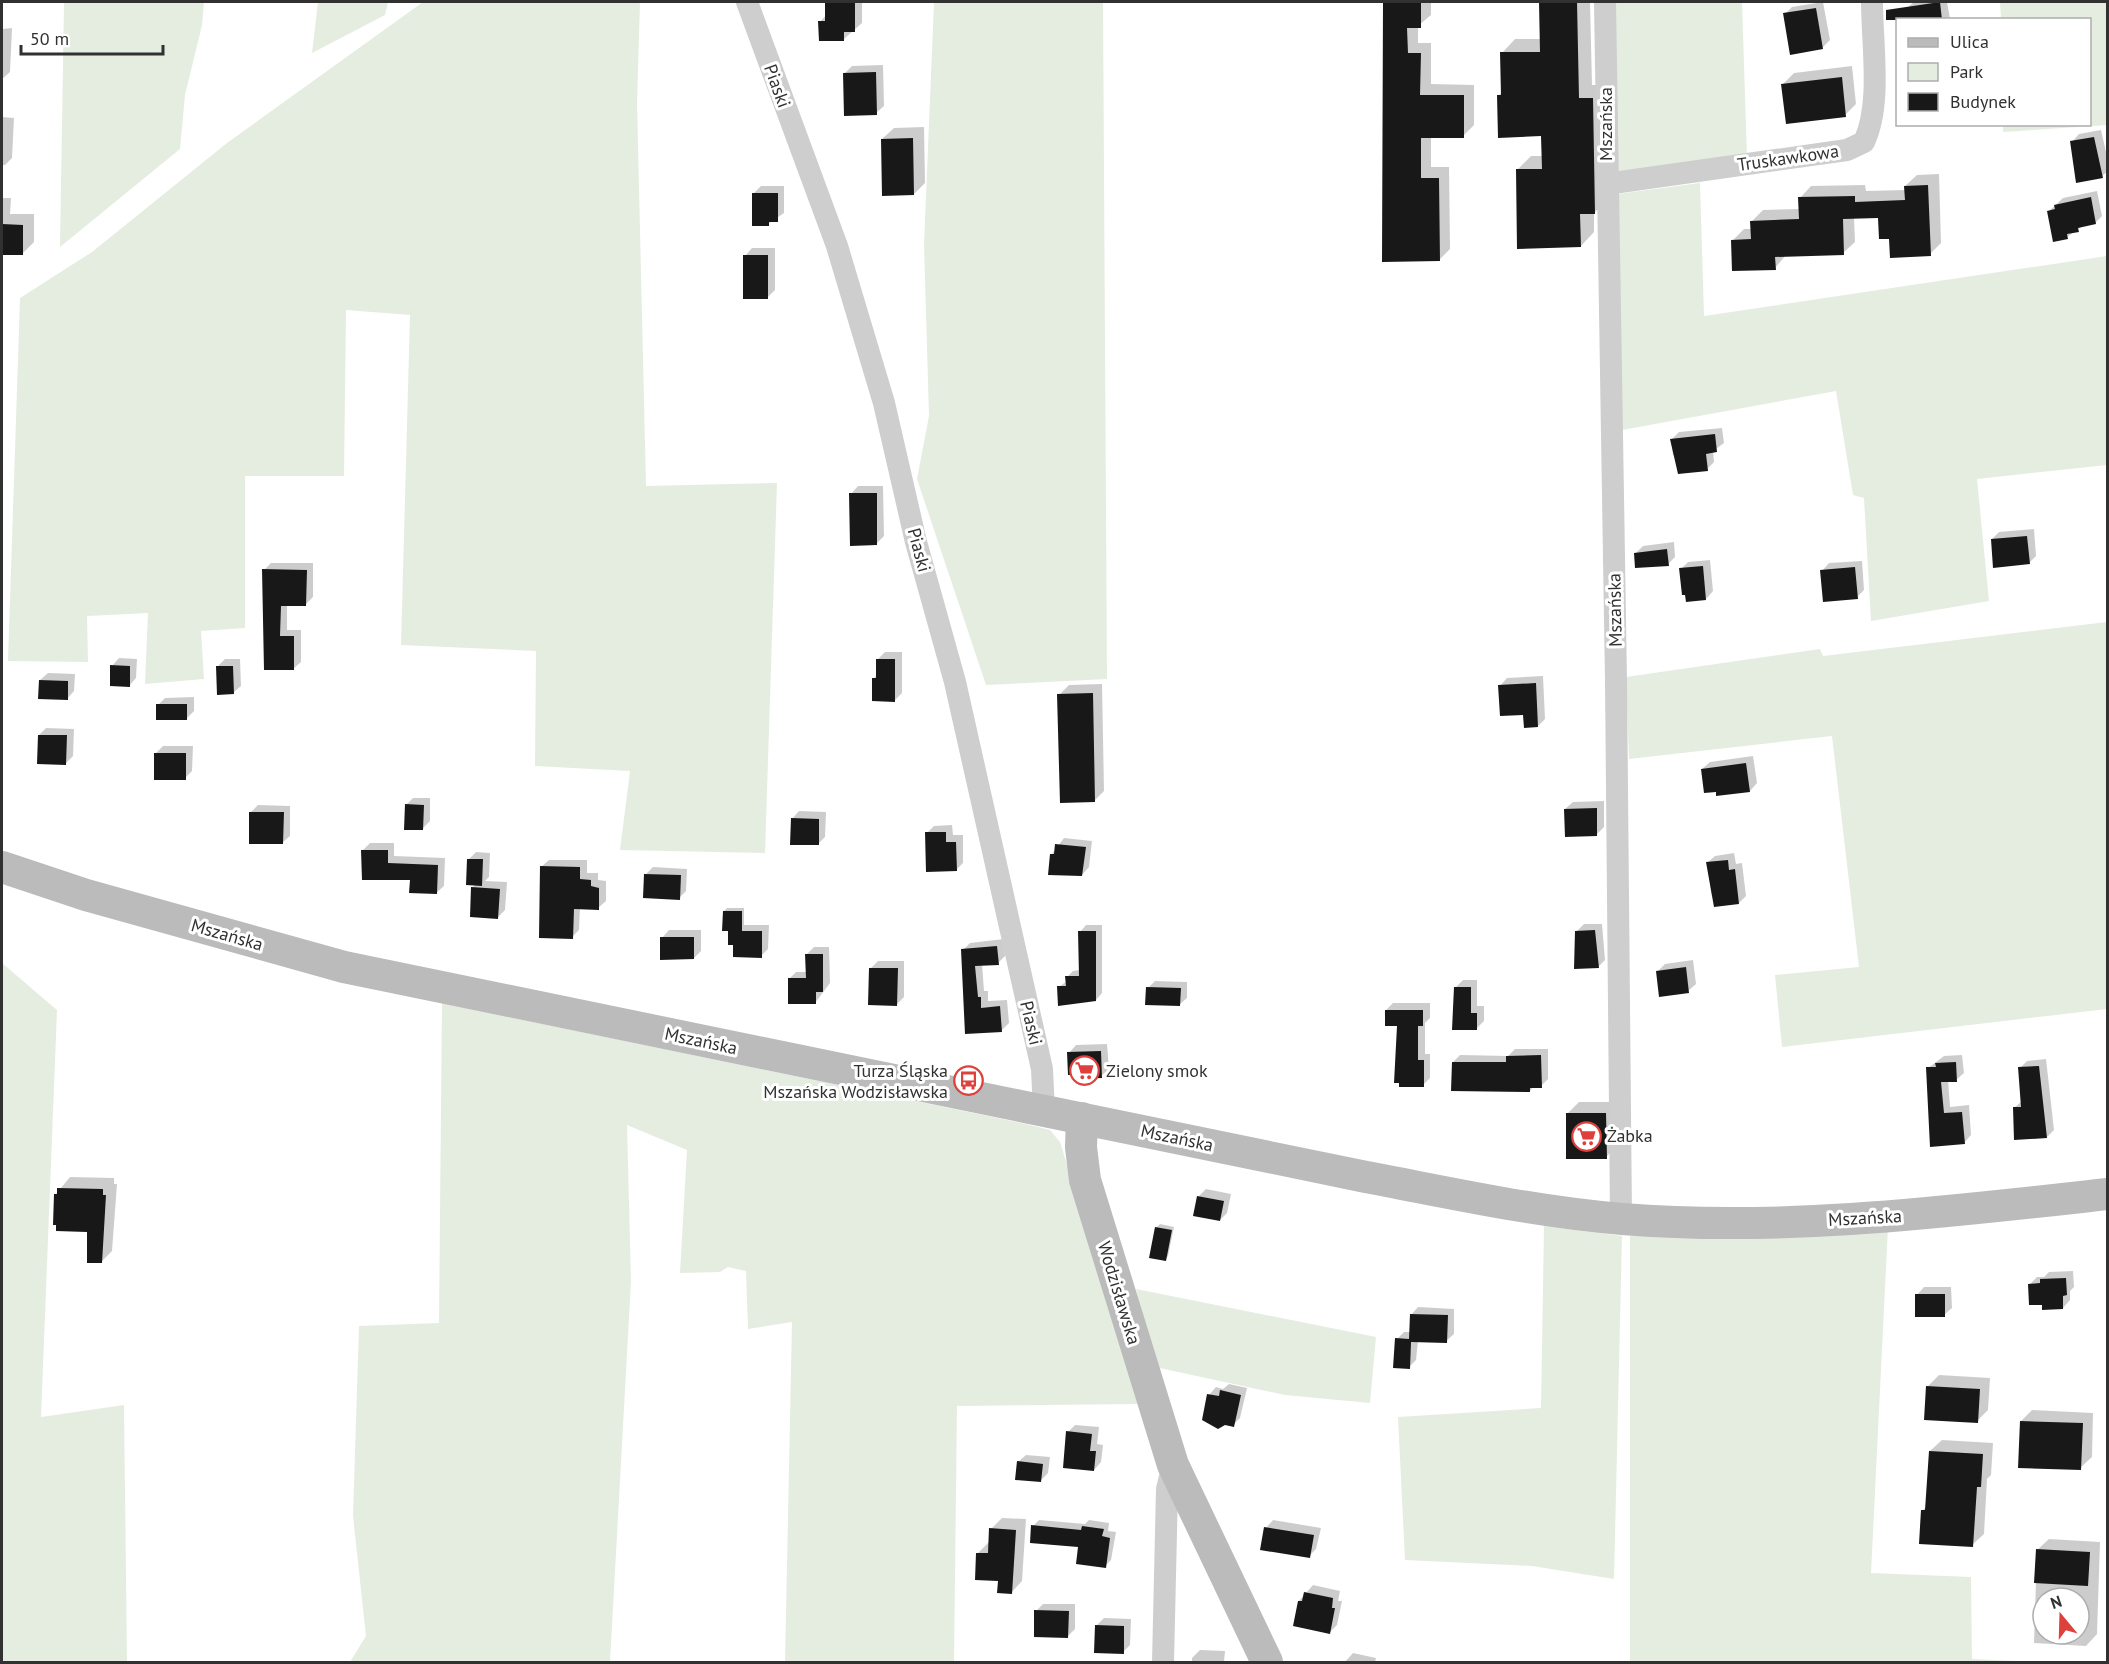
<svg xmlns="http://www.w3.org/2000/svg" width="2109" height="1664" font-family="'PT Sans',sans-serif">
	<style>
		.green { fill: #e5ede0 }
		.shadow { fill: #0003; fill-rule: evenodd }
		.building { fill: #181818 }
		.lines { fill: none; stroke-linecap: round; stroke-linejoin: round }
		.street { stroke: #cecece; stroke-width: 22 }
		.secondary { stroke: #bbb; stroke-width: 32 }
		.labels { text-anchor: middle; stroke-width: 6; stroke-linejoin: round; paint-order: stroke }
		.street-label { font-size: 18px; fill: #313131; stroke: #fff }
		.poi-label { font-size: 18px; fill: #313131; stroke: #fff; text-anchor: start }
	</style>
	<rect width="100%" height="100%" fill="#fff"/>
	<path class="green" d="M64 2H204L202 25 185 95 180 149 60 247Z
		M318 2H388L385 15 312 53Z
		M423 2H640L637 103 646 486 777 483 765 853 620 850 630 771 535 766 536 651 401 645 410 315 346 310 344 476H245V628L201 631 204 679 145 684 148 613 87 616 88 662 8 661 20 298 92 252 227 143Z
		M934 2H1103L1107 679 986 685 917 479 929 416 924 245Z
		M1612 2H1742L1747 158 1613 177Z
		M2000 2H2107V125L2003 132V125L2090 124V20L2001 19Z
		M1700 183 1704 316 2107 256V465L1977 479 1989 601 1871 621 1864 498 1853 495 1836 391 1622 430 1617 194Z
		M2107 622V1009L1782 1047 1775 975 1859 967 1832 736 1629 759 1626 677 1820 649 1823 656Z
		M2 963 57 1010 41 1417 124 1405 127 1662H2Z
		M442 1003 1026 1124 1050 1130 1060 1142 1141 1404 957 1406 954 1662H785L792 1322 748 1329 746 1271 728 1267 720 1272 680 1273 687 1150 627 1125 631 1281 610 1662H350L366 1636 353 1516 359 1326 439 1323Z
		M1544 1226 1622 1236 1614 1579 1532 1566 1405 1560 1398 1417 1541 1408Z
		M1888 1227 1871 1573 1971 1577 1972 1659 2038 1662H1630V1236Z
		M1136 1289 1376 1337 1370 1403 1285 1395 1155 1367Z"/>
	<path class="shadow" d="M826 2H862V23L844 39 820 22 826 15Z
		M1385 2H1431V15L1418 26V43H1431V84L1474 85V125L1463 136H1431V167H1449L1450 249 1439 260H1383Z
		M1540 2H1590L1592 85H1606L1608 199 1594 213V232L1581 246 1517 170 1531 156H1543V135L1498 96 1502 92V53L1515 39H1541Z
		M1823 2 1830 40 1822 48 1785 14 1792 7Z
		M1914 2H1947L1950 19 1910 20 1908 7Z
		M12 28 10 72 2 79V29Z
		M883 65 884 106 876 113 845 73 852 66Z
		M1852 66 1856 104 1845 115 1783 84 1794 73Z
		M2 117 14 118 12 158 5 165H2Z
		M924 127 925 183 914 194 882 139 894 128Z
		M2101 130 2108 161V171L2102 176 2072 142 2079 134Z
		M1939 174 1941 243 1930 254 1890 237 1879 216 1854 218 1855 242 1843 253 1786 255 1775 268 1733 240 1744 229H1752V221L1763 210 1800 209V198L1811 186 1865 185 1866 191 1906 190 1905 186 1917 175Z
		M761 186H784V213L768 224 753 194Z
		M2097 191 2102 216 2095 223 2084 225 2067 237 2048 212 2063 198Z
		M2 198H11L10 214H34V242L22 254H2Z
		M752 248H775V290L767 298 745 256Z
		M1722 428 1724 443 1713 451 1714 462 1707 469 1673 455 1671 440 1679 432Z
		M858 486H883L884 536 877 543 851 494Z
		M2034 529 2036 556 2029 563 1992 539 1999 532Z
		M1674 542 1675 557 1668 564 1635 554 1643 546Z
		M1710 560 1713 591 1706 599 1681 569 1688 562Z
		M1862 561 1864 590 1857 597 1822 571 1829 563Z
		M271 563H313V597L306 604H287V630H301V662L293 669H266L264 570Z
		M885 652H902V693L895 700 874 678 878 674V659Z
		M119 658 137 659 136 678 129 686 112 666Z
		M225 659H240L241 686 233 693 217 667Z
		M48 673 75 674 74 691 67 699 40 680Z
		M1543 676 1545 719 1538 726 1500 686 1507 678Z
		M1102 684 1104 791 1094 801 1059 695 1069 685Z
		M194 697V711L187 718 158 705 165 698Z
		M46 728 74 729 73 756 66 763 39 735Z
		M163 746H193L192 771 185 778 156 753Z
		M1753 756 1757 783 1750 791 1702 769 1710 762Z
		M413 798H430V821L423 828 406 805Z
		M1604 801V827L1597 834 1565 809 1573 802Z
		M258 805 290 806V836L282 843 251 812Z
		M799 811 826 812 825 837 818 844 792 819Z
		M952 825 953 835H963V863L956 870 927 833 934 826Z
		M1064 838 1092 841 1089 867 1082 875 1052 854Z
		M370 843H394V856L445 858 444 886 436 893 363 850Z
		M476 852 490 853 489 877 485 881 507 882 505 910 498 917 472 888 476 884 469 859Z
		M1734 853 1736 864 1742 863 1746 896 1739 903 1712 897 1707 863 1715 856Z
		M549 860H587V873H598V880L606 881V901L598 908 580 907 579 930 572 937 541 867Z
		M653 867 687 869 686 891 679 898 645 875Z
		M727 908H744V925H769L768 949 761 956 735 944 724 911Z
		M1584 924H1602L1605 960 1598 967 1577 931Z
		M1086 925H1102V993L1096 1000 1059 987 1067 981V977L1073 971 1080 970V932Z
		M669 930H701V951L694 958 662 938Z
		M1004 939 1005 956 998 963 982 964 984 991H988V1001L1007 1000 1009 1023 1002 1030 966 1033 963 950 970 943Z
		M814 947H829L830 983 815 1003 789 979 796 972H807V954Z
		M1693 960 1696 984 1688 991 1658 971 1665 964Z
		M878 961H904V997L897 1004 870 969Z
		M1463 980H1477V1006H1484V1021L1476 1029 1456 987Z
		M1155 981 1187 982V998L1179 1005 1148 988Z
		M1393 1003H1430V1018L1425 1023V1054H1430V1078L1423 1085 1399 1025 1386 1010Z
		M1107 1044 1109 1069 1101 1076 1069 1053 1076 1045Z
		M1515 1049H1548V1079L1541 1086H1534L1530 1091 1453 1062 1460 1055 1508 1056Z
		M1962 1055 1964 1073 1956 1080H1948L1950 1107 1969 1105 1971 1135 1964 1143 1932 1145 1928 1068 1944 1056Z
		M2046 1059 2054 1130 2047 1137 2014 1108 2022 1101 2020 1068 2027 1061Z
		M1579 1102H1617V1146L1606 1157 1567 1114Z
		M70 1177 114 1178V1184H117L112 1251 101 1262 89 1230 56 1194Z
		M1206 1189 1231 1194 1227 1213 1220 1220 1199 1196Z
		M1160 1224 1174 1227 1168 1256 1165 1260 1156 1228Z
		M2073 1271 2074 1287 2070 1291V1300L2063 1308 2043 1304 2030 1284 2037 1277H2044L2049 1272Z
		M1924 1287H1951L1952 1308 1944 1315 1917 1295Z
		M1418 1307 1454 1309V1334L1446 1341H1418L1416 1360 1409 1367 1397 1339 1404 1332H1411V1315Z
		M1939 1375 1990 1378 1988 1410 1977 1421 1927 1387Z
		M1229 1384 1247 1388 1240 1418 1233 1425 1209 1395 1216 1387 1223 1389Z
		M2032 1410 2093 1413 2092 1457 2080 1468 2021 1421Z
		M1075 1425 1099 1427 1097 1444 1103 1445 1101 1462 1094 1470 1068 1432Z
		M1942 1440 1993 1443 1991 1475 1987 1479 1984 1534 1972 1545 1922 1511 1927 1506 1930 1451Z
		M1026 1455 1050 1457 1048 1473 1041 1480 1018 1462Z
		M1002 1518 1026 1519 1022 1581 1011 1593 978 1553 990 1541 991 1529Z
		M1039 1520 1085 1524 1089 1520 1109 1523 1108 1531 1116 1532 1111 1560 1105 1566 1080 1546 1033 1526Z
		M1273 1520 1321 1528 1316 1549 1309 1556 1266 1528Z
		M2049 1539 2100 1542 2097 1634 2086 1646 2034 1643 2037 1550ZM2043 1598H2079V1634H2043Z
		M1313 1585 1340 1591 1338 1601H1342L1337 1625 1330 1632 1299 1601Z
		M1043 1604H1075V1629L1067 1637 1036 1611Z
		M1104 1618 1131 1619 1130 1645 1123 1652 1096 1626Z
		M1200 1650 1225 1651 1224 1662H1192V1658Z
		M1353 1653 1376 1658 1375 1662H1345Z"/>
	<path class="building" d="M825 2H855V32H844V41H819L818 21H825Z
		M1383 2H1421V28H1407L1408 53H1421L1420 95H1464V138H1421V178H1439L1440 261 1382 262Z
		M1539 2H1577L1579 98H1593L1595 214H1580L1581 247 1517 249 1516 169H1542L1541 136 1498 138 1497 95H1501L1500 52H1540Z
		M1940 2 1942 20H1886V10Z
		M1816 8 1823 49 1790 55 1783 13Z
		M876 72 877 115 844 116 843 73Z
		M1842 77 1846 117 1786 124 1781 84Z
		M2094 137 2103 178 2076 183 2070 141Z
		M913 138 914 195 882 196 881 139Z
		M1928 185 1931 256 1890 258 1889 239H1879L1878 218 1843 219 1844 255 1775 257 1776 270 1732 271 1731 240 1751 239 1750 221 1799 219 1798 197 1855 196V202L1905 200 1904 186Z
		M752 193H778V222H769V226H752Z
		M2091 197 2096 224 2078 228 2079 232 2067 234 2068 239 2053 242 2047 211 2055 209 2054 205Z
		M2 224 23 225V255H2Z
		M743 255H768V299H743Z
		M1715 434 1717 452 1706 454 1708 471 1678 474 1670 439Z
		M849 493H877V545L850 546Z
		M2027 536 2030 564 1993 568 1991 539Z
		M1667 549 1669 566 1635 568 1634 553Z
		M1703 566 1706 600 1686 602 1685 595H1682L1679 568Z
		M1855 567 1858 599 1823 602 1820 570Z
		M262 569 307 570 306 606H281L280 636H294V670H264Z
		M876 659H895V702L872 701V678H876Z
		M110 665 130 666V687L110 686Z
		M216 666H233L234 694 217 695Z
		M39 680 68 681V700L38 699Z
		M1536 683 1538 727 1524 728 1523 715 1500 716 1498 685Z
		M1093 693 1095 802 1060 803 1057 694Z
		M156 704H187V720H156Z
		M38 735H67L66 765 37 764Z
		M154 753H186V780H154Z
		M1746 763 1750 792 1716 796V792L1704 793 1701 769Z
		M405 804 424 805 423 830H404Z
		M1597 808V836L1565 837 1564 809Z
		M249 812H284L283 844H249Z
		M791 818 819 819V845H790Z
		M925 832H946V842H956L957 871 926 872Z
		M1055 844 1086 847 1082 876 1048 875 1050 854H1054Z
		M361 850H388V863L438 865 437 894 409 893 410 880H362Z
		M467 859H483L482 886 466 885Z
		M1728 860 1729 870 1735 869 1739 904 1714 907 1706 862Z
		M540 866 580 867V879L591 880V886L599 888V910L574 909 573 939 539 938Z
		M644 874 681 875 680 900 643 898Z
		M471 887 500 889 498 919 470 917Z
		M723 911H742V931H722Z
		M1595 930 1599 968 1574 969 1575 931Z
		M728 931H762V958L733 957V945H728Z
		M1078 931H1096V1001L1058 1006 1057 986H1066L1065 976H1079Z
		M660 937H694V959L660 960Z
		M997 946 999 965 975 966 978 997H981V1008L1000 1006 1002 1032 965 1034 961 949Z
		M805 954H823V992H816V1004H788V978H806Z
		M1686 967 1689 993 1659 997 1656 971Z
		M869 968H898L897 1006 868 1005Z
		M1146 987 1181 988 1180 1006 1145 1005Z
		M1454 987H1471V1013H1477V1030H1452Z
		M1385 1010H1423V1026H1418V1060H1424V1087H1399V1083H1394L1397 1026H1385Z
		M1101 1051 1102 1078 1078 1079V1075H1068L1067 1052Z
		M1541 1055 1542 1088H1530V1092L1451 1091 1452 1062H1506V1056Z
		M1956 1062 1957 1082H1941L1944 1113 1962 1112 1965 1144 1930 1147 1926 1067H1936L1935 1063Z
		M2039 1066 2047 1138 2014 1140 2013 1107H2021L2018 1067Z
		M1566 1113H1606L1607 1159H1566Z
		M57 1188 103 1189V1195H106L102 1263H87V1232L56 1231V1225H53L54 1194H57Z
		M1197 1196 1224 1201 1220 1221 1193 1216Z
		M1155 1227 1172 1230 1166 1261 1149 1258Z
		M2066 1278 2067 1295 2063 1296V1309L2042 1310V1305H2029L2028 1284 2040 1283V1279Z
		M1915 1294H1945V1317H1915Z
		M1410 1314 1448 1315 1447 1343 1411 1342 1410 1369 1393 1368 1395 1338 1409 1339Z
		M1926 1386 1980 1389 1978 1423 1924 1420Z
		M1220 1390 1241 1395 1234 1427 1225 1425 1218 1429 1202 1420 1207 1394 1219 1396Z
		M2020 1421 2083 1423 2081 1470 2018 1468Z
		M1066 1431 1092 1434 1090 1451H1096L1094 1471 1063 1468Z
		M1929 1451 1983 1454 1981 1487H1977L1973 1547 1919 1544 1921 1510H1925Z
		M1017 1461 1043 1464 1041 1482 1015 1480Z
		M1031 1525 1081 1530 1082 1526 1104 1529 1102 1536 1110 1538 1106 1568 1076 1564 1078 1547 1030 1543Z
		M1264 1527 1314 1535 1310 1558 1260 1550Z
		M989 1528 1016 1530 1012 1594 997 1593 998 1581 975 1580 976 1553H988Z
		M2036 1549 2090 1552 2088 1586 2034 1583Z
		M1304 1592 1333 1598 1332 1608H1335L1330 1634 1293 1626 1298 1601H1302Z
		M1034 1610 1069 1611 1068 1638 1034 1637Z
		M1095 1625 1124 1626V1654L1094 1653Z"/>
	<g class="lines">
		<path class="street" d="M747 2 837 246 884 403 916 542 955 682 1042 1069 1044 1111
			M1605 2 1616 681 1621 1219
			M1606 184 1847 150 1864 142C1882 104 1872 44 1872 2
			M1163 1662 1167 1489 1173 1465"/>
		<path class="secondary" d="M2 867 86 895 344 967 1366 1177C1451 1193 1536 1212 1622 1219 1785 1232 1946 1212 2108 1194
			M1082 1118 1081 1147 1085 1180 1173 1465 1267 1662"/>
	</g>
	<defs>
		<symbol id="supermarket-ring" viewBox="-11 -11 22 22"><circle r="9.5" fill="#fff" stroke="#de413c" stroke-width="1.5"/><path d="M-6-5.5h2.5l.6 2H6L4.5 2H-2.5L-4.4-4H-6ZM-1.5 3.2a1.3 1.3 0 1 0 .1 0ZM3 3.2a1.3 1.3 0 1 0 .1 0Z" fill="#de413c"/></symbol>
		<symbol id="bus-ring" viewBox="-11 -11 22 22"><circle r="9.5" fill="#fff" stroke="#de413c" stroke-width="1.5"/><path d="M-5-6H5V4H4V6H2V4H-2V6H-4V4H-5ZM-3.5-4V0h7V-4ZM-3.5 1.2v1.5H-2V1.2ZM2 1.2v1.5H3.5V1.2Z" fill="#de413c"/></symbol>
	</defs>
	<g fill-rule="evenodd">
		<use href="#supermarket-ring" x="1068" y="1054" width="33" height="33"/>
		<use href="#bus-ring" x="952" y="1064" width="33" height="33"/>
		<use href="#supermarket-ring" x="1570" y="1120" width="33" height="33"/>
	</g>
	<g class="labels">
		<g class="street-label">
			<text transform="translate(777 86) rotate(70)" y="6">Piaski</text>
			<text transform="translate(1606 124) rotate(-90)" y="6">Mszańska</text>
			<text transform="translate(1788 158) rotate(-8)" y="6">Truskawkowa</text>
			<text transform="translate(919 550) rotate(75)" y="6">Piaski</text>
			<text transform="translate(1615 610) rotate(-91)" y="6">Mszańska</text>
			<text transform="translate(227 935) rotate(16)" y="6">Mszańska</text>
			<text transform="translate(1031 1023) rotate(77)" y="6">Piaski</text>
			<text transform="translate(701 1041) rotate(12)" y="6">Mszańska</text>
			<text transform="translate(1177 1138) rotate(12)" y="6">Mszańska</text>
			<text transform="translate(1865 1218) rotate(-3)" y="6">Mszańska</text>
			<text transform="translate(1119 1293) rotate(73)" y="6">Wodzisławska</text>
		</g>
		<g class="poi-label">
			<text x="948" y="1077" text-anchor="end">Turza Śląska<tspan x="948" dy="21">Mszańska Wodzisławska</tspan></text>
			<text x="1106" y="1077">Zielony smok</text>
			<text x="1607" y="1142">Żabka</text>
		</g>
	</g>
	<rect width="2109" height="1664" fill="none" stroke="#313131" stroke-width="6"/>
	<rect x="1896" y="18" width="195" height="108" fill="#ffffff" stroke="#adadad" stroke-width="1.5"/>
	<rect x="1908" y="38" width="30" height="9" fill="#bbbbbb" stroke="#adadad" stroke-width="1.5"/>
	<text x="1950" y="48" font-size="18" fill="#313131">Ulica</text>
	<rect x="1908" y="63" width="30" height="18" fill="#e5ede0" stroke="#adadad" stroke-width="1.5"/>
	<text x="1950" y="78" font-size="18" fill="#313131">Park</text>
	<rect x="1908" y="93" width="30" height="18" fill="#181818" stroke="#adadad" stroke-width="1.5"/>
	<text x="1950" y="108" font-size="18" fill="#313131">Budynek</text>
	<g transform="translate(2061 1616) rotate(341)"><circle r="28" fill="#ffffff" stroke="#adadad" stroke-width="1.5"/>
	<path d="M0-4.5L10 22L0 15L-10 22Z" fill="#de413c"/>
	<text y="-9" font-size="16" font-weight="bold" text-anchor="middle" fill="#313131">N</text>
	</g>
	<path d="M21 45v9h142v-9" fill="none" stroke="#313131" stroke-width="3"/>
	<text x="30" y="45" font-size="18" fill="#313131" stroke="#ffffff" stroke-width="4.5" paint-order="stroke">50 m</text>
</svg>
